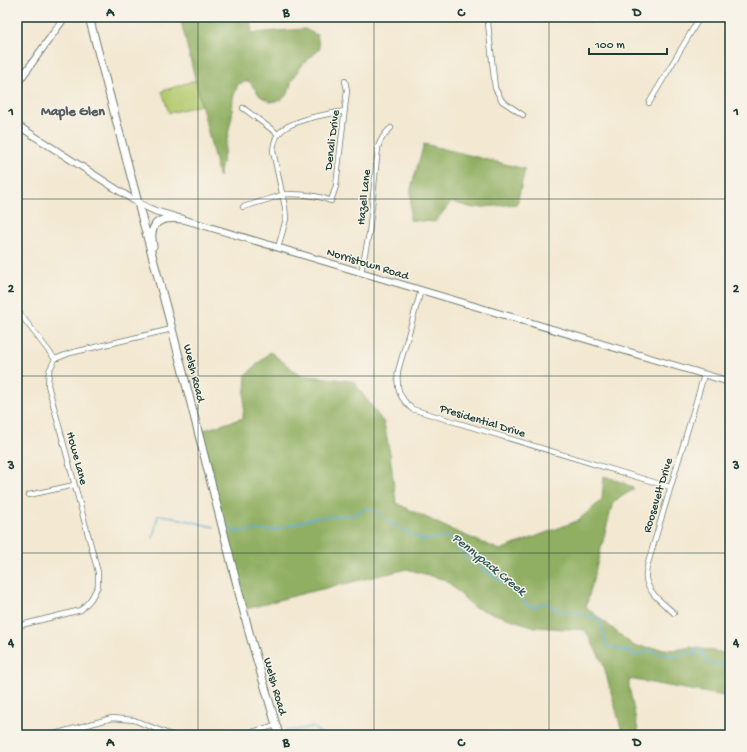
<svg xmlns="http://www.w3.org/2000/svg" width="747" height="752" font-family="'Gochi Hand',sans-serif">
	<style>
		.green { fill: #b5cb6f; stroke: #6a8452 }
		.forest { fill: #90af62; stroke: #58764b }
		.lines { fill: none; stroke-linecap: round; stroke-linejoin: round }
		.stream { stroke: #5dacd7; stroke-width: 1.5 }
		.street-casing { stroke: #69796b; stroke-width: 6 }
		.secondary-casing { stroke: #69796b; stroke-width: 8 }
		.primary-casing { stroke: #69796b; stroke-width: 9 }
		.street { stroke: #fff; stroke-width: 4.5 }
		.secondary { stroke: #fff; stroke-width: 6 }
		.primary { stroke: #fff; stroke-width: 7 }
		.grid { fill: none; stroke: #1f3d34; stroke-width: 1; stroke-opacity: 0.55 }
		.labels { text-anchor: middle; stroke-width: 3; stroke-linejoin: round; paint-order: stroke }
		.street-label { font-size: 12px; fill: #1f3d34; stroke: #f7f3e8 }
		.water-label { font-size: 13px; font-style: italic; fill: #2e595d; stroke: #f7f3e8 }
		.quarter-label { font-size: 14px; font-weight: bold; fill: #585d63; stroke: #f7f3e8 }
		.neatline { fill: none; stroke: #1f3d34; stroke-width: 1.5 }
		.grid-label { font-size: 13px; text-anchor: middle; font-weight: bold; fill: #1f3d34 }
	</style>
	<rect width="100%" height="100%" fill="#f7f3e8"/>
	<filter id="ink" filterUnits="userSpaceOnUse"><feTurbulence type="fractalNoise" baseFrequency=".025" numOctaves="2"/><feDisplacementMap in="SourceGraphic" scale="8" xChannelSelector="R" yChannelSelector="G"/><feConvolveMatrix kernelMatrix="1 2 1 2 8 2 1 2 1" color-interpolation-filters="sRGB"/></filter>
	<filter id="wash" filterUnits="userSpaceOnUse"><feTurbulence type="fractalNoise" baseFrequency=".012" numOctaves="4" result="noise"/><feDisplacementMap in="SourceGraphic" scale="16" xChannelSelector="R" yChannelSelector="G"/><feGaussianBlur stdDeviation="0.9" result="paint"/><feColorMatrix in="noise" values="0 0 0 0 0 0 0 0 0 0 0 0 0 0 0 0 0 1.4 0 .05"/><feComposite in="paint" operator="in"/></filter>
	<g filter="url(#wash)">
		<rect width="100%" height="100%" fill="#f3e8d2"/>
		<path class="green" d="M196 80 201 105 169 113 162 91Z"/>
		<path class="forest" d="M180 17H250L252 33 305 29 317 35 320 49 303 64 292 80 288 94 281 100 270 102 260 96 249 81 238 84 233 98 232 116 219 177Z
			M424 144 525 169 517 204 473 208 451 202 435 222 410 220 411 188Z
			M270 352 300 375 353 381 384 423 390 454 396 503 452 530 500 550 577 521 602 500 604 476 624 483 634 489 613 502 586 607 634 646 675 650 691 647 730 654V697L629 679V687L639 735H623L603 663 585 630 535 627 473 607 446 580 407 569 297 595 243 610 198 432 243 418 246 375Z"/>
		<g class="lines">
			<path class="stream" d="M230 526 235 533 241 531 274 530 314 518 356 514 366 508 378 512 389 522 422 540 447 537 455 545 469 560 513 589 526 604 534 607 546 603 557 610 575 612 600 619 607 648 616 647 619 650 627 651 637 656 648 650 657 654 663 653 674 657 681 656 683 652 687 651 694 656 696 650 701 651 708 663 723 666 730 658
				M153 538 158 515 168 516 214 527
				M286 730H295L313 727 323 735"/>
		</g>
	</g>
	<g filter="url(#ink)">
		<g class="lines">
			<defs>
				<path id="street" d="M485 17 488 23 495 88 502 101 523 115
					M591 17 593 21
					M649 103 700 17
					M243 108 278 134
					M243 207 286 194C300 194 318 195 331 201L336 186 347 90 345 81
					M278 248 286 219 285 207 273 151C274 128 291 124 310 118 322 115 333 113 345 111
					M361 272 369 234 378 148C380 139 384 134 391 128
					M421 290 398 371C396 389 399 397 412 409L670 487
					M17 310 55 359
					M29 495 74 485
					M674 613C664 604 649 594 646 579 645 574 647 568 648 563L704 375
					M17 626 81 610 91 599 98 586V572L48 385 49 371 55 359 70 353 172 329
					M51 735 112 718 134 720 171 735
					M242 735 276 725"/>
				<path id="secondary" d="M17 84 65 17
					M17 125 138 203 155 211 730 382"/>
				<path id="primary" d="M89 17 138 203 172 329 250 636 279 735
					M153 246C152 241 151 234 153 229 157 217 172 218 182 219"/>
			</defs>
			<use href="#street" class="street-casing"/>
			<use href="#secondary" class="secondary-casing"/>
			<use href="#primary" class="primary-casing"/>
			<use href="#street" class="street"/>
			<use href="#secondary" class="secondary"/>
			<use href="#primary" class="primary"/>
		</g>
	</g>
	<path class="grid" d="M198 17V735M374 17V735M549 17V735M17 199H730M17 376H730M17 553H730"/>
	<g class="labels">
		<g class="street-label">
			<text transform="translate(331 140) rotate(-83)" y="4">Denali Drive</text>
			<text transform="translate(363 197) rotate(-84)" y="4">Hazell Lane</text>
			<text transform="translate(368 263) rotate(17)" y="4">Norristown Road</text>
			<text transform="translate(195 373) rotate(76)" y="4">Welsh Road</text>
			<text transform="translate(483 420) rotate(17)" y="4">Presidential Drive</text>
			<text transform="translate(78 458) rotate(75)" y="4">Howe Lane</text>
			<text transform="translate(657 495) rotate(-73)" y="4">Roosevelt Drive</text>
			<text transform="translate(276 686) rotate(74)" y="4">Welsh Road</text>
		</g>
		<g class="water-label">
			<text transform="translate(490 563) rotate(39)" y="5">Pennypack Creek</text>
		</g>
		<g class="quarter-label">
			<text x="73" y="115">Maple Glen</text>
		</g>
	</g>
	<rect width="747" height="752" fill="none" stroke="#f7f3e8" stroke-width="44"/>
	<path d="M589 48v6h78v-6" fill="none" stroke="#1f3d34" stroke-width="2"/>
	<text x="595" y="48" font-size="12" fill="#1f3d34" stroke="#f7f3e8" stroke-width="3" paint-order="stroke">100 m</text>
	<rect x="22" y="22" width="703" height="708" class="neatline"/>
	<g class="grid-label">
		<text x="110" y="16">A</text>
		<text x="286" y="16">B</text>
		<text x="461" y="16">C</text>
		<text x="637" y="16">D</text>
		<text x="11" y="115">1</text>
		<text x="736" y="115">1</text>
		<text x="11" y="292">2</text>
		<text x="736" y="292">2</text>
		<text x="11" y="469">3</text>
		<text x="736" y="469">3</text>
		<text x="11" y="646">4</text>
		<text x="736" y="646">4</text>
		<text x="110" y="746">A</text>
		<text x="286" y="746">B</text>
		<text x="461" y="746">C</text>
		<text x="637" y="746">D</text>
	</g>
</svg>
